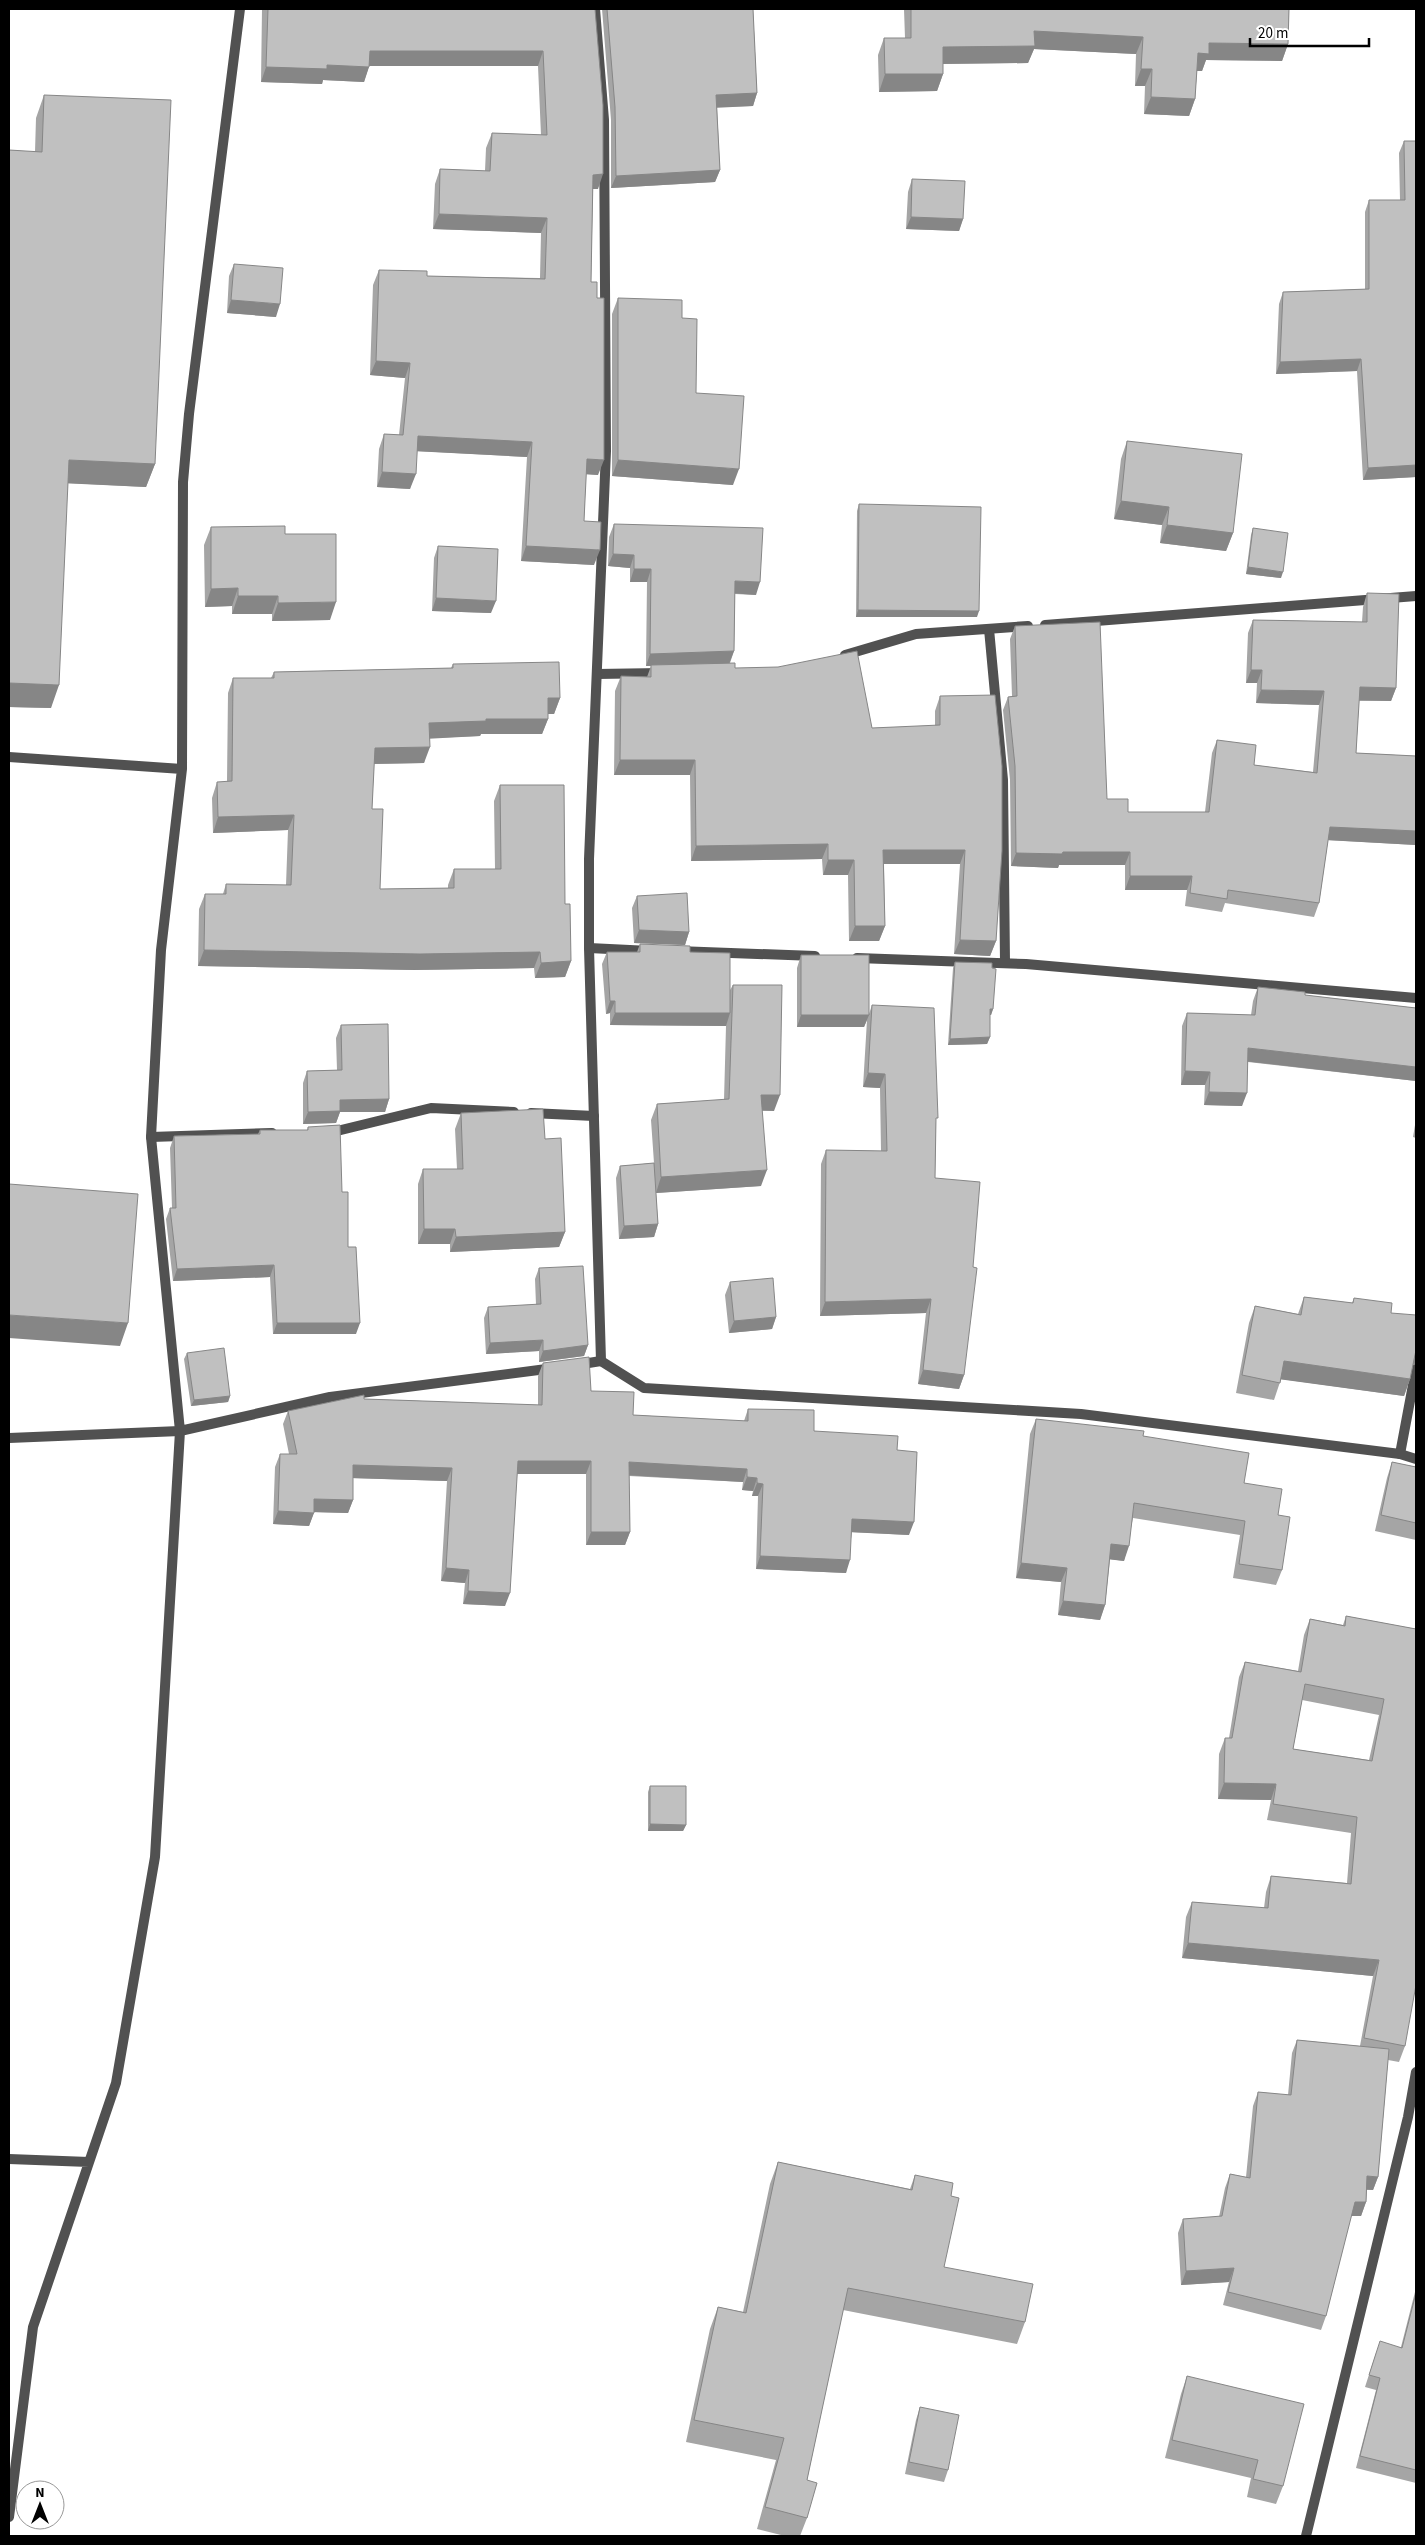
<svg xmlns="http://www.w3.org/2000/svg" width="1425" height="2545" font-family="'Source Sans 3',sans-serif">
	<style>
		.lines { fill: none; stroke-linecap: round; stroke-linejoin: round }
		.service { stroke: #515151; stroke-width: 10 }
		.minor { stroke: #515151; stroke-width: 10 }
		.tertiary { stroke: #515151; stroke-width: 10 }
		.wall { fill: #a5a5a5; fill-rule: evenodd }
		.shaded-wall { fill: #868686 }
		.building { fill: #c0c0c0; stroke: #868686; fill-rule: evenodd }
	</style>
	<rect width="100%" height="100%" fill="#fff"/>
	<g class="lines">
		<path class="service" d="M1045 625 1416 596
			M989 629 1003 780 1005 963
			M845 655 916 634 1028 626
			M597 674 661 673
			M589 948 650 951
			M677 951 815 956
			M857 958 1026 964 1416 998
			M531 1113 594 1116
			M327 1131 341 1130 431 1108 514 1112
			M151 1137 272 1133
			M1400 1454 1416 1369"/>
		<path class="minor" d="M9 757 182 769
			M576 1365 601 1361
			M9 1438 180 1431 330 1397 554 1368
			M9 2159 89 2162
			M9 2517 33 2327 116 2083 155 1857 180 1431 151 1137 161 950 182 769 183 482 189 414 240 9"/>
		<path class="tertiary" d="M595 9 604 120 606 451 589 859V948L601 1361 644 1388 1081 1414 1400 1454 1416 1459
			M1306 2536 1408 2117 1416 2072"/>
	</g>
	<path class="wall" d="M262 9H595L598 189H593L591 282 597 298 598 475 586 474 584 521 594 565 521 561 527 457 417 451 410 489 377 487 379 449 384 434 399 435 405 378 370 375 373 285 379 270 427 276 540 278 541 233 433 229 435 184 440 169 485 171 486 148 492 133 541 135 538 66H369L364 82 323 80 322 84 261 82Z
		M602 9H753L757 93 753 106 717 107 720 170 715 182 611 188V120Z
		M904 9H1289L1288 44 1282 61 1206 60 1202 71H1197L1195 99 1189 116 1144 114 1145 86H1135L1136 54 1034 49 1028 63 943 64V74L937 91 879 92 878 55 884 38H905Z
		M44 95 155 464 146 487 68 483 51 708 9 707V150L35 152 36 118Z
		M1404 141 1416 477 1363 480 1357 371 1276 374 1279 304 1283 292 1365 289V212L1369 200H1400L1399 153Z
		M912 179 963 219 959 231 906 229 908 192Z
		M234 264 276 317 227 313 229 276Z
		M618 298 682 318 696 393 733 485 612 476V314Z
		M1127 441 1233 533 1226 551 1160 543 1162 525 1114 519 1121 459Z
		M859 504 977 617H856L857 511Z
		M614 524 756 595 735 594 734 651 730 663 735 668 872 728 935 726V711L940 696 996 941 990 956 954 954 960 864H884L885 926 879 941H849L848 875H823L822 859 691 861 690 775H614L615 691 621 676 647 677 651 666H646L647 582H630V568L608 566 609 537Z
		M211 527 285 534 330 620 272 621V614H232V606L205 607 204 545Z
		M1253 528 1281 578 1246 574 1251 535Z
		M438 546 491 613 432 611 434 558Z
		M1367 593 1396 688 1391 701H1359L1356 753 1416 756V845L1328 840 1319 903 1314 917 1225 903 1222 912 1185 906 1187 890H1125V865H1059L1058 868 1011 866 1010 780 1003 710 1008 697 1012 696 1010 639 1015 626 1107 799 1128 812H1205L1212 753 1217 740 1254 765 1313 772 1319 705 1256 703 1257 683H1246L1248 633 1253 620 1362 622 1363 607Z
		M453 664 560 698 554 714H548V719L542 734H481L480 736 430 738 424 763 374 764 372 809 380 889 448 888V885L454 869H495L494 801 500 785 565 904 571 961 565 977 535 978 534 968 414 970 198 966 199 909 205 894H223L226 884 286 885 288 830 213 833 212 798 217 782H227L228 693 233 678H271L274 672 451 668Z
		M637 896 689 932 685 945 634 943 632 908Z
		M640 944 690 952 730 990 733 985 774 1111H762L761 1186 656 1193 658 1224 654 1237 619 1239 616 1178 620 1166 654 1163 651 1120 657 1104 724 1100 726 1026 610 1025V1013L606 1014 602 964 607 952H637Z
		M801 955 869 1014 872 1005 936 1123 935 1178 964 1375 959 1389 918 1384 926 1313 820 1316 821 1164 826 1150 881 1151 880 1088 863 1087 867 1020 864 1027H797V968Z
		M955 962 992 968 993 1009 991 1015H990V1037L987 1044 948 1045 953 968Z
		M1258 987 1305 995 1416 1008V1081L1248 1062 1242 1106 1204 1105 1205 1085H1181L1182 1026 1187 1013 1251 1015 1253 1001Z
		M341 1025 389 1099 385 1112H340L336 1123 303 1124V1083L307 1071 337 1070 336 1038Z
		M461 1113 545 1139 565 1232 559 1247 450 1252V1244H418V1184L423 1169H457L455 1129Z
		M1416 1119V1138L1413 1137Z
		M308 1127 342 1192 348 1247 356 1334H273L270 1277 173 1281 166 1219 170 1208H172L170 1148 174 1136 258 1134 260 1130H307Z
		M539 1268 588 1345 584 1356 539 1362V1351L486 1354 484 1318 488 1307 536 1305 535 1279Z
		M730 1282 776 1317 772 1329 729 1333 725 1295Z
		M1304 1297 1352 1303 1354 1298 1391 1313 1416 1363 1413 1365 1410 1379 1404 1396 1281 1379 1274 1400 1236 1393 1249 1323 1255 1306 1298 1314Z
		M187 1353 230 1396 228 1402 191 1406 184 1359Z
		M543 1363 633 1415 744 1421 748 1409 814 1431 897 1450 909 1535 852 1532 846 1573 756 1569 758 1496H752L753 1491 742 1490 743 1482 629 1476 630 1532 625 1545H586V1474H517L505 1606 463 1604 465 1583 441 1581 447 1481 353 1478V1500L348 1513 314 1512 309 1526 273 1524 275 1467 280 1454H289L283 1424 288 1411 364 1399 538 1405V1376Z
		M1036 1419 1143 1436 1244 1483 1278 1515 1282 1570 1276 1585 1233 1578 1240 1535 1133 1518 1124 1561 1110 1559 1105 1605 1100 1620 1058 1615 1061 1582 1016 1578 1030 1434Z
		M1392 1462 1416 1467V1540L1375 1531 1387 1478Z
		M1346 1616 1416 1629 1405 2046 1399 2062 1388 2060 1378 2177 1373 2190H1367L1366 2202 1361 2216H1351L1326 2316 1321 2330 1223 2305 1229 2282 1181 2285 1178 2233 1183 2219 1219 2217 1225 2188 1230 2174 1246 2177 1253 2106 1258 2092 1288 2095 1292 2053 1297 2040 1360 2046 1373 1976 1182 1958 1186 1917 1192 1902 1264 1908 1266 1892 1271 1876 1347 1883 1351 1833 1267 1820 1271 1800 1218 1799 1219 1754 1225 1738H1229L1239 1677 1245 1662 1298 1671 1304 1635 1310 1619 1343 1625ZM1302 1700 1379 1715 1369 1760 1293 1749Z
		M650 1786 686 1825 683 1831H648V1792Z
		M778 2162 910 2189 915 2175 951 2196 944 2267 1025 2322 1017 2344 843 2310 807 2480V2518L800 2536H785L757 2529 776 2460 686 2442 710 2329 718 2307 743 2312 770 2184Z
		M1416 2288V2483L1356 2468 1376 2390 1365 2387 1376 2353 1401 2347Z
		M1187 2376 1283 2486 1276 2504 1247 2497 1251 2478 1165 2458 1181 2394Z
		M920 2407 948 2470 944 2482 905 2474 916 2420Z"/>
	<path class="shaded-wall" d="M1034 31 1143 37 1136 54 1034 49 1028 63 937 64 943 47Z
		M1209 43 1288 44 1282 61 1206 60 1202 71H1191L1198 53Z
		M370 51H543L538 66H364Z
		M327 65 369 67 364 82 323 80 322 84 261 82 266 67Z
		M1141 69H1152L1145 86H1135Z
		M885 74H943L937 91 879 92Z
		M757 93 753 106 712 108 716 95Z
		M1151 97 1195 99 1189 116 1144 114Z
		M720 170 715 182 611 188 616 176Z
		M603 174 598 189H588L593 175Z
		M439 214 547 218 541 233 433 229Z
		M911 217 963 219 959 231 906 229Z
		M231 300 280 304 276 317 227 313Z
		M1361 359 1357 371 1276 374 1280 362Z
		M376 361 410 363 405 378 370 375Z
		M418 436 532 442 527 457 412 451Z
		M587 459 604 460 598 475 582 474Z
		M69 460 155 464 146 487 60 483Z
		M618 460 739 469 733 485 612 476Z
		M1416 465V477L1363 480 1368 468Z
		M382 472 416 474 410 489 377 487Z
		M1121 501 1169 507 1162 525 1114 519Z
		M1167 525 1233 533 1226 551 1160 543Z
		M526 546 600 550 594 565 521 561Z
		M613 554 634 555 630 568 608 566Z
		M1248 567 1283 572 1281 578 1246 574Z
		M634 569H651L647 582H630Z
		M735 581 760 582 756 595 730 593Z
		M238 588 232 606 205 607 211 589Z
		M238 596H278L272 614H232Z
		M436 598 496 601 491 613 432 611Z
		M336 602 330 620 272 621 278 603Z
		M858 610 979 611 977 617H856Z
		M734 651 729 664 646 666 650 654Z
		M1251 670H1262L1257 683H1246Z
		M9 683 59 685 51 708 9 707Z
		M1360 687 1396 688 1391 701 1355 700Z
		M1261 690 1324 691 1319 705 1256 703Z
		M548 698H560L554 714H542Z
		M486 719H548L542 734H481L480 736 424 739 429 723Z
		M430 747 424 763 369 764 375 748Z
		M620 760H695L690 775H614Z
		M294 815 288 830 213 833 218 817Z
		M1330 827 1416 831V845L1325 840Z
		M828 844 822 859 691 861 696 846Z
		M883 850H965L960 864H878Z
		M1063 852H1130L1125 865H1059L1058 868 1011 866 1016 853Z
		M828 860H854L848 875H823Z
		M1130 876H1192L1187 890H1125Z
		M855 926H885L879 941H849Z
		M639 930 689 932 685 945 634 943Z
		M960 940 996 941 990 956 954 954Z
		M204 950 540 952 534 968 414 970 198 966Z
		M571 961 565 977 535 978 541 963Z
		M610 1001H615L610 1013 606 1014Z
		M990 1009H993L991 1015H987Z
		M615 1013H730L726 1026 610 1025Z
		M801 1015H869L864 1027H797Z
		M990 1037 987 1044 948 1045 950 1039Z
		M1248 1048 1416 1067V1081L1243 1061Z
		M1185 1071 1210 1072 1205 1085H1181Z
		M868 1073 885 1074 880 1088 863 1087Z
		M1209 1092 1247 1093 1242 1106 1204 1105Z
		M761 1095H780L774 1111 756 1110Z
		M389 1099 385 1112H340L336 1123 303 1124 308 1112 340 1100Z
		M767 1170 761 1186 656 1193 661 1177Z
		M658 1224 654 1237 619 1239 624 1226Z
		M424 1229H455L450 1244H418Z
		M565 1232 559 1247 450 1252 456 1237Z
		M274 1265 270 1277 173 1281 177 1269Z
		M931 1299 926 1313 820 1316 825 1302Z
		M9 1315 128 1323 120 1346 9 1338Z
		M776 1317 772 1329 729 1333 734 1321Z
		M277 1323H360L356 1334H273Z
		M543 1340 539 1351 486 1354 490 1343Z
		M588 1345 584 1356 539 1362 543 1351Z
		M1416 1350V1363L1409 1367Z
		M1284 1361 1410 1379 1404 1396 1278 1379Z
		M923 1370 964 1375 959 1389 918 1384Z
		M230 1396 228 1402 191 1406 194 1400Z
		M518 1461H591L586 1474H513Z
		M629 1462 747 1469 743 1482 624 1475Z
		M353 1465 452 1468 447 1481 349 1478Z
		M747 1477 757 1478 753 1491 742 1490Z
		M757 1483 763 1484 758 1496H752Z
		M314 1499 353 1500 348 1513 310 1512Z
		M278 1511 314 1513 309 1526 273 1524Z
		M852 1519 914 1522 909 1535 847 1532Z
		M591 1532H630L625 1545H586Z
		M1111 1544 1129 1546 1124 1561 1106 1559Z
		M760 1556 850 1560 846 1573 756 1569Z
		M1021 1563 1067 1568 1061 1582 1016 1578Z
		M446 1568 469 1570 465 1583 441 1581Z
		M468 1591 510 1593 505 1606 463 1604Z
		M1063 1601 1105 1605 1100 1620 1058 1615Z
		M1224 1783 1276 1784 1271 1800 1218 1799Z
		M650 1824 686 1825 683 1831H648Z
		M1188 1943 1379 1960 1373 1976 1182 1958Z
		M1367 2176 1378 2177 1373 2190 1362 2189Z
		M1355 2202H1366L1361 2216H1350Z
		M1234 2268 1229 2282 1181 2285 1186 2271Z"/>
	<path class="building" d="M268 9H595L603 105V174L593 175 591 282H597V298H604V460L587 459 584 521 601 522 600 550 526 546 532 442 418 436 416 474 382 472 384 434 403 435 410 363 376 361 379 270 427 271V276L545 279 547 218 439 214 440 169 490 171 492 133 547 135 543 51H370L369 67 327 65V69L266 67Z
		M607 9H753L757 93 716 95 720 170 616 176 615 107Z
		M911 9H1289L1288 44 1209 43V54L1198 53 1195 99 1151 97 1152 69H1141L1143 37 1034 31 1035 46 943 47V74H885L884 38H911Z
		M44 95 171 100 155 464 69 460 59 685 9 683V150L42 152Z
		M1404 141H1416V465L1368 468 1361 359 1280 362 1283 292 1369 289V200H1405Z
		M912 179 965 181 963 219 911 217Z
		M234 264 283 268 280 304 231 300Z
		M618 298 682 300V318L697 319 696 393 744 396 739 469 618 460Z
		M1127 441 1242 454 1233 533 1167 525 1169 507 1121 501Z
		M859 504 981 507 979 611 858 610Z
		M614 524 763 528 760 582 735 581 734 651 650 654 651 569H634V555L613 554Z
		M285 526V534H336V602L278 603V596H238V588L211 589V527Z
		M1253 528 1288 533 1283 572 1248 567Z
		M438 546 498 549 496 601 436 598Z
		M1367 593 1399 594 1396 688 1360 687 1356 753 1416 756V831L1330 827 1319 903 1228 890 1227 899 1190 893 1192 876H1130V852H1063L1062 854 1016 853 1015 766 1008 697 1017 696 1015 626 1100 622 1107 799H1128V812H1209L1217 740 1256 745 1254 765 1317 773 1324 691 1261 690 1262 670H1251L1253 620 1367 622Z
		M857 651 872 728 940 725V696L995 695 1002 766V851L996 941 960 940 965 850H883L885 926H855L854 860H828V844L696 846 695 760H620L621 676 651 677V665L735 663V668L778 667Z
		M559 662 560 698H548V719H486V721L429 723 430 747 375 748 372 809H383L380 889 454 888V869H501L500 785H564L565 904H570L571 961 541 963 540 952 420 954 204 950 205 894H226V884L291 885 294 815 218 817 217 782 232 781 233 678H274V672L453 668V664Z
		M687 893 689 932 639 930 637 896Z
		M640 944 690 946V952L730 953V1013H615V1001H610L607 952H640Z
		M801 955H869V1015H801Z
		M955 962 992 963V968L996 969 993 1009H990V1037L950 1039Z
		M733 985H782L780 1095H761L767 1170 661 1177 657 1104 729 1099Z
		M1258 987 1305 992V995L1416 1008V1067L1248 1048 1247 1093 1209 1092 1210 1072 1185 1071 1187 1013 1255 1015Z
		M872 1005 934 1008 938 1118H936L935 1178 980 1182 973 1267 977 1268 964 1375 923 1370 931 1299 825 1302 826 1150 887 1151 885 1074 868 1073Z
		M388 1024 389 1099 340 1100V1111L308 1112 307 1071 342 1070 341 1025Z
		M543 1109 545 1139 561 1138 565 1232 456 1237 455 1229H424L423 1169H463L461 1113Z
		M340 1125 342 1192H348V1247H356L360 1323H277L274 1265 177 1269 170 1208H176L174 1136 260 1134V1130H308V1127Z
		M654 1163 658 1224 624 1226 620 1166Z
		M9 1184 138 1194 128 1323 9 1315Z
		M583 1266 588 1345 543 1351V1340L490 1343 488 1307 541 1304 539 1268Z
		M773 1278 776 1317 734 1321 730 1282Z
		M1304 1297 1353 1303 1354 1298 1392 1303 1391 1313 1416 1315V1350L1410 1379 1284 1361 1280 1383 1242 1375 1255 1306 1301 1315Z
		M224 1348 230 1396 194 1400 187 1353Z
		M589 1357 591 1391 634 1392 633 1415 748 1421V1409L814 1410V1431L898 1436 897 1450 917 1452 914 1522 852 1519 850 1560 760 1556 763 1484 757 1483V1478L747 1477V1469L629 1462 630 1532H591V1461H518L510 1593 468 1591 469 1570 446 1568 452 1468 353 1465V1500L314 1499V1513L278 1511 280 1454H297L288 1411 364 1395V1399L542 1405 543 1363Z
		M1036 1419 1144 1431 1143 1436 1249 1453 1244 1483 1282 1489 1278 1515 1290 1517 1282 1570 1239 1564 1245 1521 1134 1503 1129 1546 1111 1544 1105 1605 1063 1601 1067 1568 1021 1563Z
		M1392 1462 1416 1467V1523L1381 1515Z
		M1346 1616 1416 1629V1985L1405 2046 1364 2038 1379 1960 1188 1943 1192 1902 1268 1908 1271 1876 1351 1884 1357 1817 1273 1804 1276 1784 1224 1783 1225 1738H1232L1245 1662 1301 1672 1310 1619 1345 1626ZM1305 1684 1384 1699 1372 1761 1293 1749Z
		M650 1786H686V1825L650 1824Z
		M1297 2040 1389 2049 1378 2177 1367 2176 1366 2202H1355L1326 2316 1228 2292 1234 2268 1186 2271 1183 2219 1222 2216 1230 2174 1250 2178 1258 2092 1291 2095Z
		M778 2162 912 2190 915 2175 953 2183 951 2196 959 2198 944 2267 1033 2284 1025 2322 848 2288 807 2480 817 2483 807 2518 765 2507 784 2438 694 2420 718 2307 746 2313Z
		M1416 2293V2470L1360 2456 1380 2378 1369 2375 1380 2341 1402 2348Z
		M1187 2376 1304 2404 1283 2486 1253 2479 1258 2460 1172 2440Z
		M920 2407 959 2415 948 2470 909 2462Z"/>
	<rect width="1425" height="2545" fill="none" stroke="#000000" stroke-width="20"/>
	<g transform="translate(40 2505)"><circle r="24" fill="#ffffff" stroke="#999999"/>
	<path d="M0-4L9 19L0 12L-9 19Z" fill="#000000"/>
	<text y="-8" font-size="14" font-weight="bold" text-anchor="middle" fill="#000000">N</text>
	</g>
	<path d="M1250 38v8h119v-8" fill="none" stroke="#000000" stroke-width="2.5"/>
	<text x="1258" y="38" font-size="15" fill="#000000" stroke="#ffffff" stroke-width="4" paint-order="stroke">20 m</text>
</svg>
